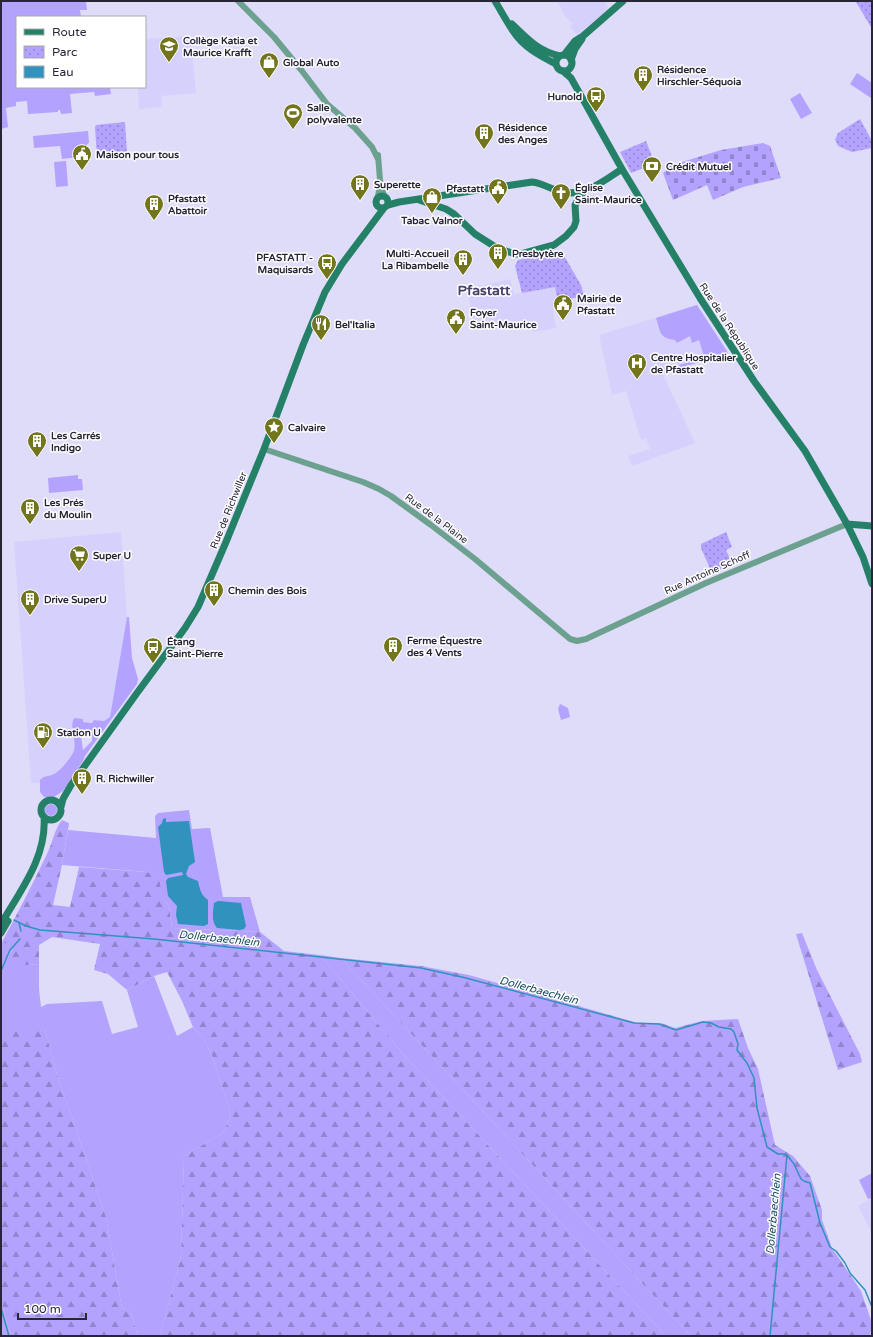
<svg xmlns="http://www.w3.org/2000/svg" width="873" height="1337" font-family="'Varela Round',sans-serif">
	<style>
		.built { fill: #d6d0fd }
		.green { fill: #b3a2fe; fill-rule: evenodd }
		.forest { fill: url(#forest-firs) }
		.cemetery { fill: url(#cemetery-stones) }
		.park { fill: url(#park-dots) }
		.water { fill: #3092bd }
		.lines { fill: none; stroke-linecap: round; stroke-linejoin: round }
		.stream { stroke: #3092bd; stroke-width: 1.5 }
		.tertiary { stroke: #6ca08f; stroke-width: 6 }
		.secondary { stroke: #258068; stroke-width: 7 }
		.labels { text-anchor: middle; stroke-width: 3; stroke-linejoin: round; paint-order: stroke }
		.poi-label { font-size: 10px; font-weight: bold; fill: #282537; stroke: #fff; text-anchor: start }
		.street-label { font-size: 10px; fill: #282537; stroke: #fff }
		.water-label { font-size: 11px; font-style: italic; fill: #174c63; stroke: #fff }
		.district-label { font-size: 14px; font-weight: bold; fill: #484169; stroke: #fff }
	</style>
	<defs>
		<pattern id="forest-firs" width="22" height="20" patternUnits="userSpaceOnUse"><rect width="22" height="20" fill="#b3a2fe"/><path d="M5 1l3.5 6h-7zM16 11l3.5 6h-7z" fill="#9284ce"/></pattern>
		<pattern id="cemetery-stones" width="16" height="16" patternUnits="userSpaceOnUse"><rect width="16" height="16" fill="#b3a2fe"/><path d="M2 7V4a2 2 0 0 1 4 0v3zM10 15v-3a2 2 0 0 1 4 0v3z" fill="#9284ce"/></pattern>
		<pattern id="park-dots" width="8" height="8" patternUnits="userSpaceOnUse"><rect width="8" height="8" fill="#b3a2fe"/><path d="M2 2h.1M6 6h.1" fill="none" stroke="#9284ce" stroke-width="1.8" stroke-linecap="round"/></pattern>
	</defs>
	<rect width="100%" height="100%" fill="#dfdcf9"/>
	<path class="built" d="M557 1H605L609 9 577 35 570 26 573 24 565 16Z
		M191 36 196 93 161 96 162 107 139 109 138 87H145V39Z
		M510 279 514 294 555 287 557 297 554 302 553 310 556 328 534 332 532 331V328L519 330V329L518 330 478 324V321L474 322 467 289Z
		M697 305 729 353 663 374 695 443 632 466 628 456 650 449 646 438 641 440 626 391 612 395 599 335Z
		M121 532 127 617 110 717 104 721 94 720 93 723 83 722 72 729 75 739V745L72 757 55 774 43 777 39 783H31L14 542Z
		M872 1198V1233L858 1206Z"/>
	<path class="green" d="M1 1H86L87 10H80L81 17H17V87H110L111 94 95 96 94 92 70 94 72 113 61 114 60 110H58V112L28 114 27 101 16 102V106L6 108 8 127 1 129Z
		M857 73 872 83 871 98 850 84Z
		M800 93 812 113 801 119 790 99Z
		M88 131 89 143 87 144 88 156 62 159 60 146 34 148 33 136Z
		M66 161 68 186 56 187 54 162Z
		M697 305 728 353 680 368 679 365 694 361V359L704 356 699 340 692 343 690 336 677 343 675 340C659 338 661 333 656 318Z
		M78 475V479H82L83 490 49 493 48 478Z
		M127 617H129L132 658 138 679 137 684 85 756 83 761 68 783 63 791 54 797H44L40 792V780C44 775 48 777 54 774 60 771 73 756 74 750 77 738 69 729 74 718L83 719V722L92 723 94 720 104 721 110 717ZM92 730V741L83 750 81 736Z
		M560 704 568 708 570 717 561 720 558 709Z
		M45 810a6 6 0 1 1 12 0a6 6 0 1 1-12 0Z
		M189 810 192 829 210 828 223 897H250L260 932 172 928 169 906 162 898 158 877 147 872 62 865 68 830 156 838 155 816 158 813Z
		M2 942 13 945 7 960 28 965 39 964V989L41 1007 47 1004 102 1001 112 1034 138 1027 127 990 154 976 177 1036 193 1027 203 1037 213 1058 231 1115 223 1133 184 1156 181 1256 160 1336H138L131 1313 122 1308 106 1217 56 1071 45 1029H1V943Z
		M320 955 341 958 691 1336H666L404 1055Z
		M872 1173V1198L868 1199 859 1180Z
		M1 1301 11 1336H1Z"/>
	<path class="forest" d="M62 820 69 823 62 865 53 905 70 907 79 867 147 872 159 877 162 898 169 906 172 928 260 932 284 951 320 955 404 1055 666 1336H160L181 1256 184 1156 223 1133 231 1115 213 1058 203 1037 193 1027 182 1001 167 972 154 976 127 990 108 974 94 970 100 944 52 937 39 945V964L28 965 10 964 7 960 13 946 2 942C18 913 33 883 47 854 53 842 54 830 62 820Z
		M802 933 817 970 860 1054 862 1062 838 1070 796 934Z
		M341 958 421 966 469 975 638 1023H661L675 1028 702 1021 738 1019 748 1048 758 1069 775 1145 793 1156 810 1176 822 1210V1220L832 1248 861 1291 872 1323 870 1336H691Z
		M1 1029H45L56 1071 106 1217 122 1308 131 1313 138 1336H11L1 1301Z"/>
	<path class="cemetery" d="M763 143 770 146 781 178 743 187 713 200 707 185 673 200 663 173 667 170 666 167 721 150Z"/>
	<path class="park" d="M858 1H872V29L856 2Z
		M860 119 872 141V148L852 152 838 146 835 140 838 133Z
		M125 122 127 154 97 157 95 127 96 125Z
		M646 141 655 164 631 173 620 152Z
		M558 250 563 254 581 285 584 296 554 302 557 297 555 287 522 293 515 266 518 260Z
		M726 532 732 547 726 550 733 565 712 573 701 548V544Z"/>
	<path class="water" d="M166 818V822L189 821 195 862 189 866 186 874 188 877 198 881C200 890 201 895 208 900V924L204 926 178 924 176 915 177 906 168 896 166 881 168 878 183 875 182 872 166 875 164 872 158 827 162 823 163 819Z
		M218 901 241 903 246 926 244 929 240 930 217 928C211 921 213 912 214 903Z"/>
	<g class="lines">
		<path class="stream" d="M14 920 26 926 40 930 154 939 421 968 462 977 634 1023 659 1024 676 1030 703 1022 711 1023 719 1027 731 1029 734 1032 738 1044 737 1050 747 1063 754 1078 757 1108 767 1147 778 1154H783L787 1155
			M19 923 21 931
			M1 971 10 950 20 939
			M787 1155 794 1164 801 1179 804 1181 810 1183 820 1223 830 1247 836 1251 845 1263 850 1273 865 1290 872 1307
			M1 1308 9 1336
			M770 1336 787 1155"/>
		<path class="tertiary" d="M238 1 274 37 302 71 327 104 355 128 372 147 378 159
			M378 155 380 180 384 196
			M378 197 380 184
			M264 449 363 482 379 489 391 496 431 525 475 559 570 639 577 641 586 639 706 583 847 524"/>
		<path class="secondary" d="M495 1C501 11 507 22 513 31 523 47 540 56 556 64
			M512 24C528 39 538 51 560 56
			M556 63a8 8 0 1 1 16 0a8 8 0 1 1-16 0Z
			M564 55 575 41 583 36 623 1
			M571 60 575 49 582 39
			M563 71 571 78 622 169 700 298 754 381 805 451 847 524 863 557 872 584
			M376 202a6 6 0 1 1 12 0a6 6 0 1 1-12 0Z
			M419 200 446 209 454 214 475 234 497 248 515 254H521L554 245 566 236 574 227 576 221 575 205 584 191
			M388 205 399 202 532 182C543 183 552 190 562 192 585 197 605 180 622 169
			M847 524 872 526
			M41 810a10 10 0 1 1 20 0a10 10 0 1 1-20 0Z
			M61 807 63 799 71 785 137 693 185 628 198 607 226 542 264 449 303 345 325 292 342 264 384 208
			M1 924C20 891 47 857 44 817
			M1 933 8 921"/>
	</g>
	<defs>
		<symbol id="school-pin" viewBox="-11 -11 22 30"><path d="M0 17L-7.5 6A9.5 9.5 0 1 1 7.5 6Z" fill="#72751c" stroke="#fff"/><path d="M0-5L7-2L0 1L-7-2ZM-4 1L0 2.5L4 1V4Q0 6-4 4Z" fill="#fff"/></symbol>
		<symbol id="shop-pin" viewBox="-11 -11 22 30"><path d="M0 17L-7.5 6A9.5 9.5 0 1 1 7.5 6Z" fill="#72751c" stroke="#fff"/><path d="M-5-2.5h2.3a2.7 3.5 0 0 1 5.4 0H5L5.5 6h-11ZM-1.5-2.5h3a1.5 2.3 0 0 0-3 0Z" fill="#fff"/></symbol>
		<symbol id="building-pin" viewBox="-11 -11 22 30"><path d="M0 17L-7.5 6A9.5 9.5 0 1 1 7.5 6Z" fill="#72751c" stroke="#fff"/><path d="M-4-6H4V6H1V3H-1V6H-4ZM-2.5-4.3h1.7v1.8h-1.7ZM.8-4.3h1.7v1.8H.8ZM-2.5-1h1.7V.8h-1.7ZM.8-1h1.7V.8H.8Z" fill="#fff"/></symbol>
		<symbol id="bus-pin" viewBox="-11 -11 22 30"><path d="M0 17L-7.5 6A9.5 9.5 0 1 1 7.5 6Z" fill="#72751c" stroke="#fff"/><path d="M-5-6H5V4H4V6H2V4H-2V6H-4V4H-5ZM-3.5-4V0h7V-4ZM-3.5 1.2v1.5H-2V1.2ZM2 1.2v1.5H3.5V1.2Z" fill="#fff"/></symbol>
		<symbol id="stadium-pin" viewBox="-11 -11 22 30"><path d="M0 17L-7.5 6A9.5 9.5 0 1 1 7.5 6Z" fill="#72751c" stroke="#fff"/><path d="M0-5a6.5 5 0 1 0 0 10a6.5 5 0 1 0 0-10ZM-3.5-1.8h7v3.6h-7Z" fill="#fff"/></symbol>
		<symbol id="civic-pin" viewBox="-11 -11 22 30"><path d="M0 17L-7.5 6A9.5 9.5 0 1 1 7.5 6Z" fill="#72751c" stroke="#fff"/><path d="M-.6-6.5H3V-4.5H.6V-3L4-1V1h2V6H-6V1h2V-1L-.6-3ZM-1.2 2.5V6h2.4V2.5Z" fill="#fff"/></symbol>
		<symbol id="bank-pin" viewBox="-11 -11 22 30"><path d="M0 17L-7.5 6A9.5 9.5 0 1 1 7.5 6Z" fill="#72751c" stroke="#fff"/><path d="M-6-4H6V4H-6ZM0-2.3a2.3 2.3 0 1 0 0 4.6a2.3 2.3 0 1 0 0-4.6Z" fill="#fff"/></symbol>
		<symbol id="church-pin" viewBox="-11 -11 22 30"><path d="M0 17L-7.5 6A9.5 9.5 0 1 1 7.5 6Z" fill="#72751c" stroke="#fff"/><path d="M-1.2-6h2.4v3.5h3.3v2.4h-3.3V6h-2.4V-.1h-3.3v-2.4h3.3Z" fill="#fff"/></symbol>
		<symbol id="restaurant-pin" viewBox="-11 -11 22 30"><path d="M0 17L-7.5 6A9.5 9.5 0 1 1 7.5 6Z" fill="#72751c" stroke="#fff"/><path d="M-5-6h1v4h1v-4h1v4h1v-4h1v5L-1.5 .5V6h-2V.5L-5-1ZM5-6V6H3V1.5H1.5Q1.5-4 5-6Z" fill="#fff"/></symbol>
		<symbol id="hospital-pin" viewBox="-11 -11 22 30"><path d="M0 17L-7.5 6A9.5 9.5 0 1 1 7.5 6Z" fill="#72751c" stroke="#fff"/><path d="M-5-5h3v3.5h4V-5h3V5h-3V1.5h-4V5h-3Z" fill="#fff"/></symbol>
		<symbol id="sight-pin" viewBox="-11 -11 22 30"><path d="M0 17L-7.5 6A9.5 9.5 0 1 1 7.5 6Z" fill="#72751c" stroke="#fff"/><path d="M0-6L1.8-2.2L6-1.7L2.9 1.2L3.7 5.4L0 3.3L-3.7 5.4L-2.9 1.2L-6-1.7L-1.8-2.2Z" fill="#fff"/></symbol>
		<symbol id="supermarket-pin" viewBox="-11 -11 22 30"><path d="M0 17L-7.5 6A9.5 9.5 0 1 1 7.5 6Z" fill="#72751c" stroke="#fff"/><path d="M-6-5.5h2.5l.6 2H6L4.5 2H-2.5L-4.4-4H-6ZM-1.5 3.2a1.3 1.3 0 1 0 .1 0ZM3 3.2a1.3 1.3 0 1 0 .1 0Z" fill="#fff"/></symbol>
		<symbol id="fuel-pin" viewBox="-11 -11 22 30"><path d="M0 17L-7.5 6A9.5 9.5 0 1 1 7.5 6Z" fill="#72751c" stroke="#fff"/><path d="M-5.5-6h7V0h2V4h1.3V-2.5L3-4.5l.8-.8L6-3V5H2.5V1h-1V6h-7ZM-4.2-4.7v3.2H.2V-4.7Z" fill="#fff"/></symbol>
	</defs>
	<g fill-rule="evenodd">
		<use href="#school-pin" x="158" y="35" width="22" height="30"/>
		<use href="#shop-pin" x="258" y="51" width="22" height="30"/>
		<use href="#building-pin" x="632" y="64" width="22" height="30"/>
		<use href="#bus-pin" x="585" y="85" width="22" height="30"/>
		<use href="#stadium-pin" x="282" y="102" width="22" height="30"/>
		<use href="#building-pin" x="473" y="122" width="22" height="30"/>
		<use href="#civic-pin" x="71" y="143" width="22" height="30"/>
		<use href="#bank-pin" x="641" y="155" width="22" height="30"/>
		<use href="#building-pin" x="349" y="173" width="22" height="30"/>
		<use href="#civic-pin" x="487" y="177" width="22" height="30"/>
		<use href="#church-pin" x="550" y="182" width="22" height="30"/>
		<use href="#shop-pin" x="421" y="186" width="22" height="30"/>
		<use href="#building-pin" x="143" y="193" width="22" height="30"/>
		<use href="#building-pin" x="487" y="242" width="22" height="30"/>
		<use href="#building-pin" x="452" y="248" width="22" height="30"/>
		<use href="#bus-pin" x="316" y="252" width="22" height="30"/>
		<use href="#civic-pin" x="552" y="293" width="22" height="30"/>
		<use href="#civic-pin" x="445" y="307" width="22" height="30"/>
		<use href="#restaurant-pin" x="310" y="313" width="22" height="30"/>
		<use href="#hospital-pin" x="626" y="352" width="22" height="30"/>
		<use href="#sight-pin" x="263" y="416" width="22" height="30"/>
		<use href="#building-pin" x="26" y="430" width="22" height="30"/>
		<use href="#building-pin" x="19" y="497" width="22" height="30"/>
		<use href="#supermarket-pin" x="68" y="544" width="22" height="30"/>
		<use href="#building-pin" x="203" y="579" width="22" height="30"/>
		<use href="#building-pin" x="19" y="588" width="22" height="30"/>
		<use href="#building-pin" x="382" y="635" width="22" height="30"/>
		<use href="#bus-pin" x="142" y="636" width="22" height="30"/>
		<use href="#fuel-pin" x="32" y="721" width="22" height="30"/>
		<use href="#building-pin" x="71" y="767" width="22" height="30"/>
	</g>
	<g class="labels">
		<g class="poi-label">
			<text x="183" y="44">Collège Katia et<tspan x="183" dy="12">Maurice Krafft</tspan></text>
			<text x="283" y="66">Global Auto</text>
			<text x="657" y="73">Résidence<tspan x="657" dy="12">Hirschler-Séquoia</tspan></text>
			<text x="582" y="100" text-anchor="end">Hunold</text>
			<text x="307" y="111">Salle<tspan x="307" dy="12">polyvalente</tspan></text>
			<text x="498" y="131">Résidence<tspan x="498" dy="12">des Anges</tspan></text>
			<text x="96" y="158">Maison pour tous</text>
			<text x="666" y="170">Crédit Mutuel</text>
			<text x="374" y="188">Superette</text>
			<text x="575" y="191">Église<tspan x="575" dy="12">Saint-Maurice</tspan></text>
			<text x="484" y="192" text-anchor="end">Pfastatt</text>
			<text x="168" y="202">Pfastatt<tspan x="168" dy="12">Abattoir</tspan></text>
			<text x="432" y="224" text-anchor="middle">Tabac Valnor</text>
			<text x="449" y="257" text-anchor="end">Multi-Accueil<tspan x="449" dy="12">La Ribambelle</tspan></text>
			<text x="512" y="257">Presbytère</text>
			<text x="313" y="261" text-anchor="end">PFASTATT -<tspan x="313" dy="12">Maquisards</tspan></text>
			<text x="577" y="302">Mairie de<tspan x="577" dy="12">Pfastatt</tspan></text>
			<text x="470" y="316">Foyer<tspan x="470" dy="12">Saint-Maurice</tspan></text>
			<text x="335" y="328">Bel'Italia</text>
			<text x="651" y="361">Centre Hospitalier<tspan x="651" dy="12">de Pfastatt</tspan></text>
			<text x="288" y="431">Calvaire</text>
			<text x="51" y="439">Les Carrés<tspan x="51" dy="12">Indigo</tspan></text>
			<text x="44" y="506">Les Prés<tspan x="44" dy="12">du Moulin</tspan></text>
			<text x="93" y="559">Super U</text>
			<text x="228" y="594">Chemin des Bois</text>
			<text x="44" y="603">Drive SuperU</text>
			<text x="407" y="644">Ferme Équestre<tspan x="407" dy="12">des 4 Vents</tspan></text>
			<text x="167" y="645">Étang<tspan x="167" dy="12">Saint-Pierre</tspan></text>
			<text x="57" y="736">Station U</text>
			<text x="96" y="782">R. Richwiller</text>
		</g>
		<g class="street-label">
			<text transform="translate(730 326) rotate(57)" y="4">Rue de la République</text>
			<text transform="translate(228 510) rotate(-68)" y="4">Rue de Richwiller</text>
			<text transform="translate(437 518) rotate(37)" y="4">Rue de la Plaine</text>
			<text transform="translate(707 572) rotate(-24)" y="4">Rue Antoine Schoff</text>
		</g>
		<g class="water-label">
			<text transform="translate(219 938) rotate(6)" y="4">Dollerbaechlein</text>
			<text transform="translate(539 990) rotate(15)" y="4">Dollerbaechlein</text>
			<text transform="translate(773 1214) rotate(-85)" y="4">Dollerbaechlein</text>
		</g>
		<g class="district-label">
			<text x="484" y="295">Pfastatt</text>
		</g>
	</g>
	<rect width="873" height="1337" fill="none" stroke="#282537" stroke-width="4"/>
	<rect x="16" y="16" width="130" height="72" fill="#ffffff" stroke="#a9a8af"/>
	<rect x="24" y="29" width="20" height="6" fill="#258068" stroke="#a9a8af"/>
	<text x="52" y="36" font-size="12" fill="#282537">Route</text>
	<rect x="24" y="46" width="20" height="12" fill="url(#park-dots)" stroke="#a9a8af"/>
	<text x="52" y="56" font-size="12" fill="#282537">Parc</text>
	<rect x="24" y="66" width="20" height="12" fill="#3092bd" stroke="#a9a8af"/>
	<text x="52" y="76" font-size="12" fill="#282537">Eau</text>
	<path d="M18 1313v6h68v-6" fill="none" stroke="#282537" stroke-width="2"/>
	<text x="24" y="1313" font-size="12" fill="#282537" stroke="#ffffff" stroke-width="3" paint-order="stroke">100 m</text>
</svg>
